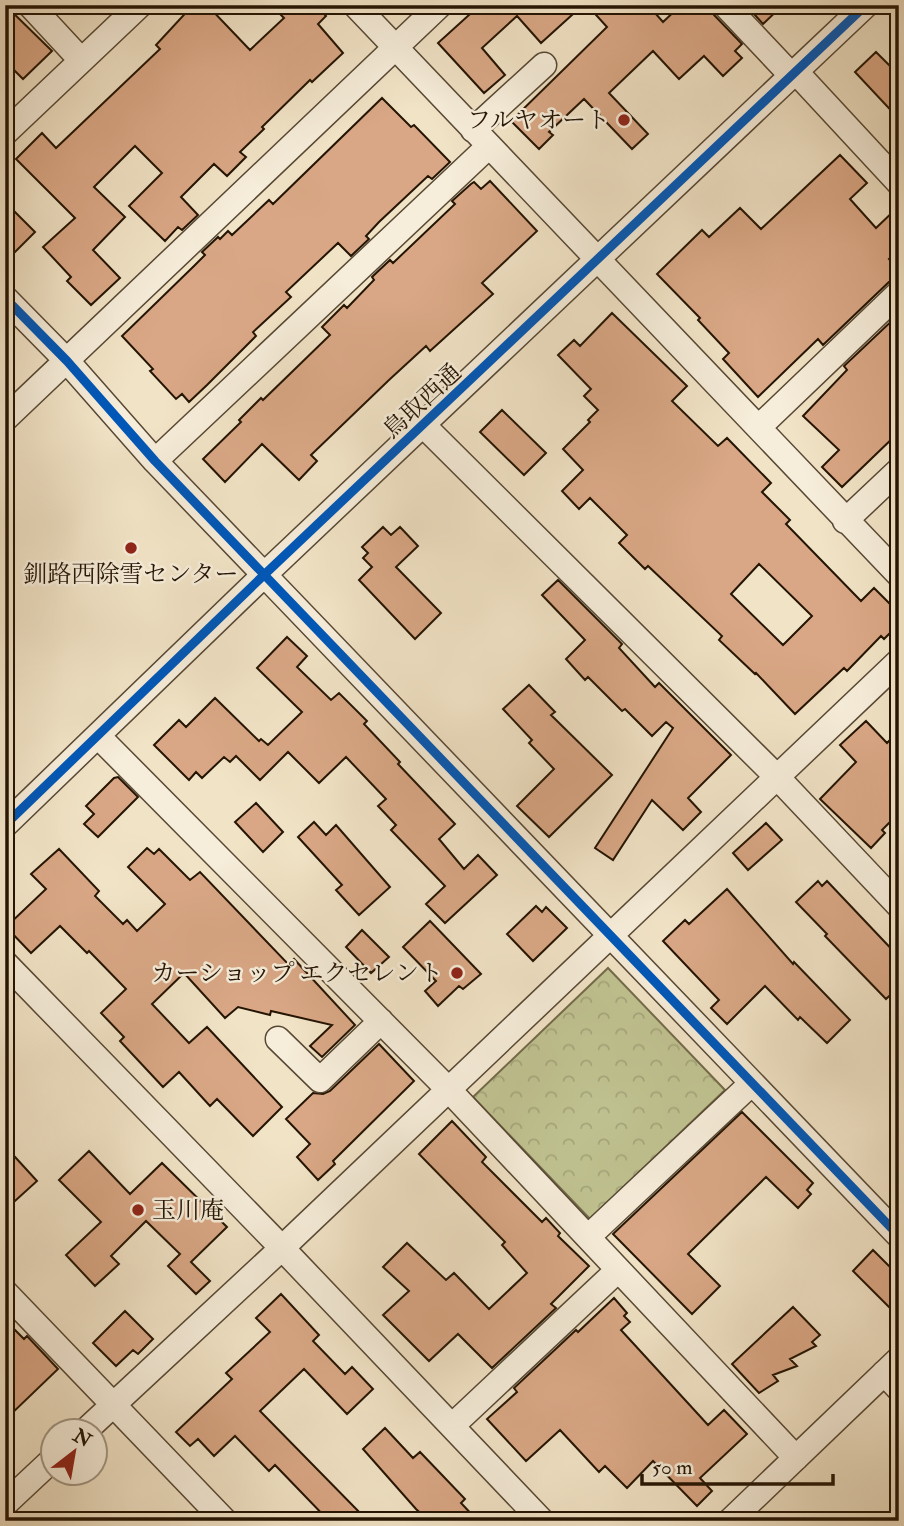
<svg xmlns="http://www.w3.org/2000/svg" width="904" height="1526" font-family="'IM FELL Double Pica','Noto Serif JP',serif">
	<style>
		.park { fill: url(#park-crowns); stroke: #726b4a; stroke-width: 2 }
		.building { fill: #d9a785; stroke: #241403; stroke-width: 2; fill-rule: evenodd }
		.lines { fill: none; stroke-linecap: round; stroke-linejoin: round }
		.minor-casing { stroke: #574834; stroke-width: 27 }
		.minor { stroke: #f6edda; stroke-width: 24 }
		.cycleway-casing { stroke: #f6edda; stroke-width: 13 }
		.cycleway { stroke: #0057b8; stroke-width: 9 }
		.poi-dot { fill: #8f2418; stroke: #f6edda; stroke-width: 2.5 }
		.labels { text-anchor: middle; stroke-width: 5; stroke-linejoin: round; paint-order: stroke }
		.poi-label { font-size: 24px; fill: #241403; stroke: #f6edda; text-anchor: end }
		.street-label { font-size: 24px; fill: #241403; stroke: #f6edda }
	</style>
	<defs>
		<pattern id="park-crowns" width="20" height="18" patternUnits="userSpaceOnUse" patternTransform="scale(1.75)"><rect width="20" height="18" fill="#c0c291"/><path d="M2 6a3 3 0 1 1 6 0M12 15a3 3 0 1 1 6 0" fill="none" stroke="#a5a67b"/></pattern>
	</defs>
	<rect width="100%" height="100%" fill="#f1e3c6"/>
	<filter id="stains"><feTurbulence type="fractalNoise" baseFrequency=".00286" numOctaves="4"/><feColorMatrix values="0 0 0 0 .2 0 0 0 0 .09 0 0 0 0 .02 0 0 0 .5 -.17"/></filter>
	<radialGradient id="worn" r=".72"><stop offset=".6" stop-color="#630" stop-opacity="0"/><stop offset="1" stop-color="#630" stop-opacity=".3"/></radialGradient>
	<path class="park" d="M608 968 725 1090 590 1219 473 1097Z"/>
	<path class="building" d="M5 5 52 51 23 79 5 61Z
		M193 5H207L250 50 284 18 271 5H316L326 16 318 24 343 53 312 82 310 80 262 127 264 129 240 152 246 157 227 176 214 164 181 197 198 215 182 230 178 227 165 241 129 206 162 173 135 146 94 187 125 217 93 250 120 278 91 305 67 281 71 277 43 247 75 218 16 159 42 133 56 148 160 49 156 45Z
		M480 5H583L541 43 517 16 482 48 505 75 484 93 438 43Z
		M587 5H648L663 22 681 5H711L714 15 742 44 735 51 742 58 723 76 704 56 679 79 653 51 609 93 648 134 632 149 584 99 549 132 553 135 539 149 511 121 607 27Z
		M746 5H783L763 24Z
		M876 52 899 75V119L855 72Z
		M382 98 411 127 414 125 450 162 432 179 428 176 379 222 366 236 369 239 351 256 338 243 286 292 291 297 253 332 256 336 207 385 189 402 182 394 176 399 150 371 153 369 122 336 194 266 205 255 202 252 218 237 220 239 228 231 232 235 269 200 273 204Z
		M840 155 867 183 850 199 876 228 899 206V249L889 259 899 269V279L889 282 823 345 818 339 758 397 723 359 729 353 698 320 700 318 657 274 702 230 709 237 740 208 761 229Z
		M490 181 537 231 482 283 493 294 430 351 426 346 389 380 311 455 317 461 299 480 262 444 225 482 203 459 241 422 239 420 261 398 263 400 330 335 322 327 344 305 347 308 374 280 372 277 390 260 393 263 455 204 452 201 471 184 474 182 481 189Z
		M5 202 35 232 5 262Z
		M612 313 687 386 672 401 718 446 727 438 771 483 762 492 790 520 786 524 861 601 874 588 899 613V624L884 639 881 636 847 671 844 668 795 714 756 673 755 674 719 640 722 636 648 566 645 569 619 543 627 535 590 498 579 509 562 491 583 470 563 449 590 422 588 420 598 410 584 396 591 389 558 355 574 340 580 346ZM759 564 812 616 783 645 731 594Z
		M899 314V432L842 487 822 467 839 450 803 416 847 370 844 366Z
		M502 410 546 453 524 475 480 432Z
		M383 527 391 535 400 527 418 546 396 567 441 613 415 639 359 580 372 567 363 558 368 553 362 547Z
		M558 580 622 644 619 648 655 687 659 683 731 755 688 798 701 812 683 830 652 800 613 860 595 848 673 728 666 722 652 736 625 709 622 711 588 677 585 680 566 659 585 640 542 595Z
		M287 637 307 656 297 667 331 700 339 693 367 721 364 724 400 762 398 764 455 824 439 839 464 869 478 855 497 875 445 923 426 904 445 886 391 830 396 825 378 806 386 799 346 757 319 783 288 752 260 780 236 756 230 762 224 757 202 778 196 772 189 780 154 745 179 720 186 727 215 698 259 741 261 739 268 745 302 712 257 668Z
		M529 685 555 712 551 715 612 775 549 837 517 806 554 769 529 743 532 740 503 709Z
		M866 721 887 743 899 731V813L882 830 885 833 871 848 820 799 856 762 840 745Z
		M118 777 138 797 98 837 84 824 94 814 86 806 114 778Z
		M256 803 283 832 263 852 235 822Z
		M314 822 326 835 336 825 390 887 359 915 336 890 342 885 298 837Z
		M766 823 782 840 748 870 733 853Z
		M147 848 154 854 159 849 190 880 200 872 288 964 294 959 355 1025 322 1057 310 1046 332 1025 271 1011 270 1015 238 1007 225 1018 184 973 152 1004 189 1043 207 1027 282 1107 253 1136 217 1099 210 1106 179 1072 163 1087 120 1041 124 1037 101 1013 126 989 89 951 87 953 60 926 31 953 6 927 46 889 31 874 59 849 99 891 95 896 123 924 127 920 137 931 165 904 128 867Z
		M818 881 822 886 827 881 899 957V987L886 999 825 936 827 934 796 902Z
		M727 889 793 964 794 962 850 1020 827 1043 800 1017 798 1020 765 986 727 1024 711 1008 719 1000 663 941 685 920 689 924Z
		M536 906 542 912 546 907 567 928 533 961 507 934Z
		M430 921 481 974 463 989 459 986 438 1006 425 991 436 981 403 947Z
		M362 930 389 957 371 973 346 947Z
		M379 1044 414 1081 333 1161 335 1164 318 1180 297 1157 310 1144 286 1119 313 1093 323 1094 330 1091Z
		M742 1112 813 1183 807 1190 811 1194 798 1208 766 1177 688 1254 720 1286 692 1314 613 1234Z
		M452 1121 486 1157 482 1162 542 1222 546 1218 560 1233 558 1236 589 1266 551 1304 556 1308 492 1368 458 1334 429 1361 383 1315 409 1291 383 1267 407 1243 446 1280 454 1273 489 1309 527 1273 502 1245 505 1242 419 1154Z
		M5 1146 37 1181 5 1210Z
		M89 1151 130 1194 162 1163 227 1227 191 1262 210 1281 196 1294 168 1266 180 1254 146 1221 111 1256 119 1264 95 1286 66 1255 101 1222 59 1180Z
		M873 1250 899 1276V1317L853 1271Z
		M281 1294 319 1335 313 1341 345 1374 352 1367 373 1389 347 1414 304 1369 260 1411 368 1521H329L275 1465 269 1471 235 1436 214 1456 198 1439 190 1446 176 1432 232 1379 226 1373 270 1332 256 1318Z
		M614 1298 627 1313 624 1316 630 1322 621 1330 708 1425 724 1410 747 1434 700 1478 712 1491 697 1506 653 1461 627 1488 605 1466 599 1472 560 1430 526 1461 487 1419 517 1392 514 1388 576 1330 578 1332Z
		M793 1307 820 1335 812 1342 816 1346 790 1359 797 1366 773 1375 778 1381 759 1393 732 1364Z
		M125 1311 153 1339 138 1354 133 1350 116 1366 93 1343Z
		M5 1320 24 1339 27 1336 58 1369 5 1420Z
		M385 1428 413 1458 420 1452 465 1499 461 1503 478 1521H429L416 1509 363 1449Z"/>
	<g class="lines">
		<defs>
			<path id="minor" d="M30 5 81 60
				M355 5 899 575
				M725 5 792 76
				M796 72 899 183
				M473 130 544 65
				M5 133 140 5
				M5 298 67 361 155 461 899 1236
				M5 419 440 5
				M424 426 777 777 899 906
				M759 427 899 293
				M155 461 489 146
				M845 521 899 470
				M98 736 448 1089 796 1458
				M5 825 265 574 866 5
				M5 963 282 1248 542 1521
				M278 1039 320 1080 381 1021
				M588 1237 752 1083
				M5 1292 225 1521
				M884 1373 899 1389
				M452 1426 618 1270
				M84 1432 282 1248 899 661
				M5 1504 52 1460
				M730 1521 899 1359"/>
		</defs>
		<use href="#minor" class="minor-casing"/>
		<use href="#minor" class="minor"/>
		<defs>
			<path id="cycleway" d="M5 298 67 361 155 461 899 1236
				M5 825 265 574 866 5"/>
		</defs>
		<use href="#cycleway" class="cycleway-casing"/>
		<use href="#cycleway" class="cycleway"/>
	</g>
	<g class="poi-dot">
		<circle cx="624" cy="120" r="7"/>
		<circle cx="131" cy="548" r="7"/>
		<circle cx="457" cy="973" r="7"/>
		<circle cx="138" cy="1210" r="7"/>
	</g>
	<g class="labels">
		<g class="poi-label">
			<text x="610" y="128">フルヤオート</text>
			<text x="131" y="582" text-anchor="middle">釧路西除雪センター</text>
			<text x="443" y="981">カーショップ エクセレント</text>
			<text x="152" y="1218" text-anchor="start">玉川庵</text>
		</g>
		<g class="street-label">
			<text transform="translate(422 401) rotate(-43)" y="8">鳥取西通</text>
		</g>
	</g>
	<rect width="904" height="1526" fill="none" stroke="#f1e3c6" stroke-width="28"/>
	<rect x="7" y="7" width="890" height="1512" fill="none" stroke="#241403" stroke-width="3.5"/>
	<rect x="14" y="14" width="876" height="1498" fill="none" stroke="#241403" stroke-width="2"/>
	<g transform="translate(74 1452) rotate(31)"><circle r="33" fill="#f6edda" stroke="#a29684" stroke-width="2"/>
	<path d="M0-5L12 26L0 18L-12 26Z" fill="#8f2418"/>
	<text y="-10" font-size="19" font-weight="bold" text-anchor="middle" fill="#241403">N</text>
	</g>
	<path d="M642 1474v10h191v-10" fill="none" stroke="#241403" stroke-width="3.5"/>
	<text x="652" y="1474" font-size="21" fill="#241403" stroke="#f6edda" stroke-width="5" paint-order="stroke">50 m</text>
	<rect width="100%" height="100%" filter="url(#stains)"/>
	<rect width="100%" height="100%" fill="url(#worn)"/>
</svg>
